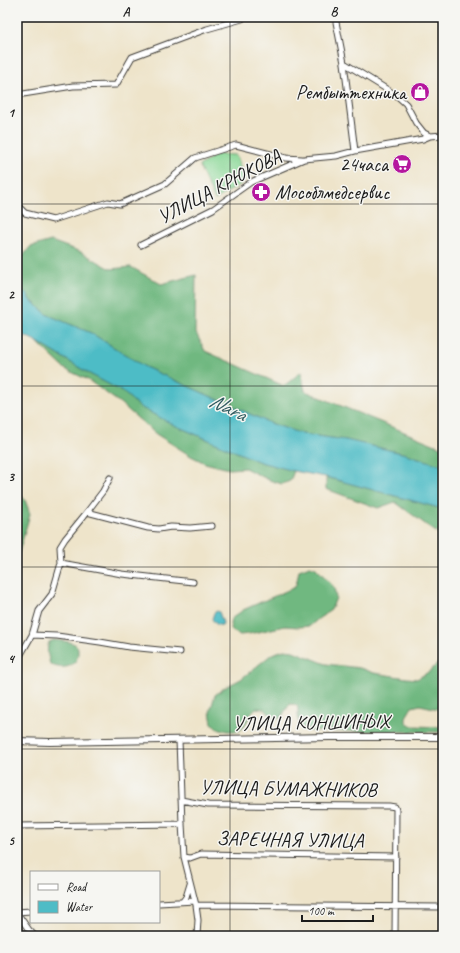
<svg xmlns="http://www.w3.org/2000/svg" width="460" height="953" font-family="Caveat,sans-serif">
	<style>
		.green { fill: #8ad897; stroke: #537a5a }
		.forest { fill: #6fb880; stroke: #466a4e }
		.water { fill: #4ebcc6; stroke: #356c71 }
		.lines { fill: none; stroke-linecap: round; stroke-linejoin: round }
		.minor-casing { stroke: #3c3a36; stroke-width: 7 }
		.major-casing { stroke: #3c3a36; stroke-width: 8 }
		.minor { stroke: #fff; stroke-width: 5 }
		.major { stroke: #fff; stroke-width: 6 }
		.grid { fill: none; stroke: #1c1c1c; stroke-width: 1; stroke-opacity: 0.55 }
		.labels { text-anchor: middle; stroke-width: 3; stroke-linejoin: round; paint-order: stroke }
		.poi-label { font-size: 20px; fill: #1c1c1c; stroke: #f6f6f2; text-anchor: end }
		.street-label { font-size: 20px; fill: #1c1c1c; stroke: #f6f6f2 }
		.water-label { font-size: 21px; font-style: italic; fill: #305c60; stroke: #f6f6f2 }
		.neatline { fill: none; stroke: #1c1c1c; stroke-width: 1.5 }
		.grid-label { font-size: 13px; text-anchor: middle; font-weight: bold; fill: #1c1c1c }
	</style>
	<rect width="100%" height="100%" fill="#f6f6f2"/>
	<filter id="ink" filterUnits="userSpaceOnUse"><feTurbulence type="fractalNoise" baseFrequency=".025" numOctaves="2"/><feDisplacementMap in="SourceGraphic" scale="8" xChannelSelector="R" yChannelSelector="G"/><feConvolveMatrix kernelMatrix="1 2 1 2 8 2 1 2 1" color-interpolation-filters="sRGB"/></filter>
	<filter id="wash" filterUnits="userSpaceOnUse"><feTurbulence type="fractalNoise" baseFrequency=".012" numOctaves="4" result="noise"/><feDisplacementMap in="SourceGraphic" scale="16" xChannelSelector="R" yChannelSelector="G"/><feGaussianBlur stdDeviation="0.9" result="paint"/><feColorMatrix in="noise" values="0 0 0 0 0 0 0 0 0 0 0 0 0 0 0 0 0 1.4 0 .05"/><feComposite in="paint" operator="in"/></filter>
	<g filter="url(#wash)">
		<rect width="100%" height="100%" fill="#eee4ca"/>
		<path class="green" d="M217 154 236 155 245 179 241 184 215 200 199 166Z"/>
		<path class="forest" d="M51 241 81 252 111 269 131 267 161 284 196 275 195 331 205 351 284 386 301 372 305 391 443 448V466L406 454 346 440 302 434 270 423 145 367 91 333 48 315 29 298 28 294 17 291V264L30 247Z
			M36 341 88 373 123 392 140 407 174 425 260 462 294 471 290 481 282 484 269 480 245 468 229 469 205 463 191 456 156 434 120 403 88 380 65 369Z
			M326 477 439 508H443V531L436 532 395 502 378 508 326 489Z
			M17 493 20 494 25 500 30 514 17 559Z
			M310 566 316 568 334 587 336 598 331 610 318 619 310 626 299 627 285 626 249 634 240 635 232 631 230 624 231 619 243 610 295 587C297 583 298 575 299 570Z
			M54 640C60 641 71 641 76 645 78 647 78 648 78 651 79 667 62 671 50 664 48 656 46 650 49 642Z
			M284 650 293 651 326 664 360 668 374 673 407 678 417 679 430 671 438 663 443 667V710L420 705 412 707 406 717V722L412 726 443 727V732L312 731 303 729C295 721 300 715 297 705L290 704 285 711 281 718 274 719 265 709 256 708 251 713 244 727 239 731H228L217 728 212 723 210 712 215 695 224 688 241 679 272 654Z"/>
		<path class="water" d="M17 291 28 294 29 299 48 315 91 333 145 367 270 423 302 434 346 440 406 454 443 466V508H439L326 477 294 471 260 462 174 425 140 407 123 392 88 373 36 341 17 332Z
			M217 611 219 612 223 623 222 625C217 626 215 623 212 619L214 613Z"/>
	</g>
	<g filter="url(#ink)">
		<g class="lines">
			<defs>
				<path id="minor" d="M335 17 344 63 355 151
					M344 63 396 95 406 104 416 123 424 133 430 136
					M17 95 73 86 116 85 132 57 207 29 242 19
					M17 205 25 213 53 220 108 202 120 204 165 184 195 158 236 145 286 158 302 159
					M141 245 213 209 251 182 304 159 336 156 355 151 423 139 430 136 443 135
					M87 512 148 528 159 529 171 527 190 528 212 526
					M61 563 122 574 193 582
					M32 635 57 636 100 642 129 647 180 652
					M17 661 32 635 39 611 52 594 61 563 60 547 65 539 87 512 103 491 110 478
					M179 740 182 824 184 857 196 905 198 920 197 936
					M181 800 208 805 389 806 395 807 396 810 395 936
					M17 826 182 824
					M184 857 190 858 201 854 396 857
					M183 901 186 897 190 884
					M159 903 195 901
					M196 905 443 907
					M17 912 31 911
					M17 913 29 930 35 936"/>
				<path id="major" d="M17 741 50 742 329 737H443"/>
			</defs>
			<use href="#minor" class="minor-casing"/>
			<use href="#major" class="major-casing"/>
			<use href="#minor" class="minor"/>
			<use href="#major" class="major"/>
		</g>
	</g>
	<path class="grid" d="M230 17V936M17 204H443M17 386H443M17 567H443M17 749H443"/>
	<defs>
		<symbol id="shop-disc" viewBox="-11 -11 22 22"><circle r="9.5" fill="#b5179e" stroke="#f6f6f2"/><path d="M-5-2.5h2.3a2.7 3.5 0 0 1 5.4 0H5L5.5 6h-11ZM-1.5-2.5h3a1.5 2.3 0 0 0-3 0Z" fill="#fff"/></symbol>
		<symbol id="supermarket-disc" viewBox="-11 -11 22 22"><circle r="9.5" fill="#b5179e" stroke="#f6f6f2"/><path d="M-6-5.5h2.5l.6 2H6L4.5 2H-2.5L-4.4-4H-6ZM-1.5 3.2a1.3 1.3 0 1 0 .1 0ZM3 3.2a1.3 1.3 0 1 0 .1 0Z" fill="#fff"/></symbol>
		<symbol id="pharmacy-disc" viewBox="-11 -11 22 22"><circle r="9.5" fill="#b5179e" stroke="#f6f6f2"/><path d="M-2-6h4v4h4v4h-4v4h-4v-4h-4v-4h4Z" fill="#fff"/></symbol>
	</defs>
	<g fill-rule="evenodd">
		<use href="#shop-disc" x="409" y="81" width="22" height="22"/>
		<use href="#supermarket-disc" x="391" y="153" width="22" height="22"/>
		<use href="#pharmacy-disc" x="250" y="181" width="22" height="22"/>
	</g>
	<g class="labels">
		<g class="poi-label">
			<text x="406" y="99">Рембыттехника</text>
			<text x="388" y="171">24часа</text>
			<text x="275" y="199" text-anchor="start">Мособлмедсервис</text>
		</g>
		<g class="street-label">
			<text transform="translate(219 186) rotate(-28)" y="7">УЛИЦА КРЮКОВА</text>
			<text transform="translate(311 722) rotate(-1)" y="7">УЛИЦА КОНШИНЫХ</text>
			<text transform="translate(288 788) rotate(1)" y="7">УЛИЦА БУМАЖНИКОВ</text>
			<text transform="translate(290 839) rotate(1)" y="7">ЗАРЕЧНАЯ УЛИЦА</text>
		</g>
		<g class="water-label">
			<text transform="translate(228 407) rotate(26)" y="7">Nara</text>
		</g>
	</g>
	<rect width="460" height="953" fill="none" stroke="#f6f6f2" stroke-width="44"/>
	<rect x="30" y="871" width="130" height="52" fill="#f6f6f2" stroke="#9f9f9c"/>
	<rect x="38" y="884" width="20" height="6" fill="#ffffff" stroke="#9f9f9c"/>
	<text x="66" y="891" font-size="12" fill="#1c1c1c">Road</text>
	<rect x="38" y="901" width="20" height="12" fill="#4ebcc6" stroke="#9f9f9c"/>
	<text x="66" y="911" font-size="12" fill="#1c1c1c">Water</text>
	<path d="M302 915v6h71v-6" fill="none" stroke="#1c1c1c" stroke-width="2"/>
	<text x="308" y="915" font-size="12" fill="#1c1c1c" stroke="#f6f6f2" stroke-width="3" paint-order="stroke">100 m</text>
	<rect x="22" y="22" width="416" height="909" class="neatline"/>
	<g class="grid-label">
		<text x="126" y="16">A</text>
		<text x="334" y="16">B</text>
		<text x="11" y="117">1</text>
		<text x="11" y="299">2</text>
		<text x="11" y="481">3</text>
		<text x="11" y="663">4</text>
		<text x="11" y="845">5</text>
	</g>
</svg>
